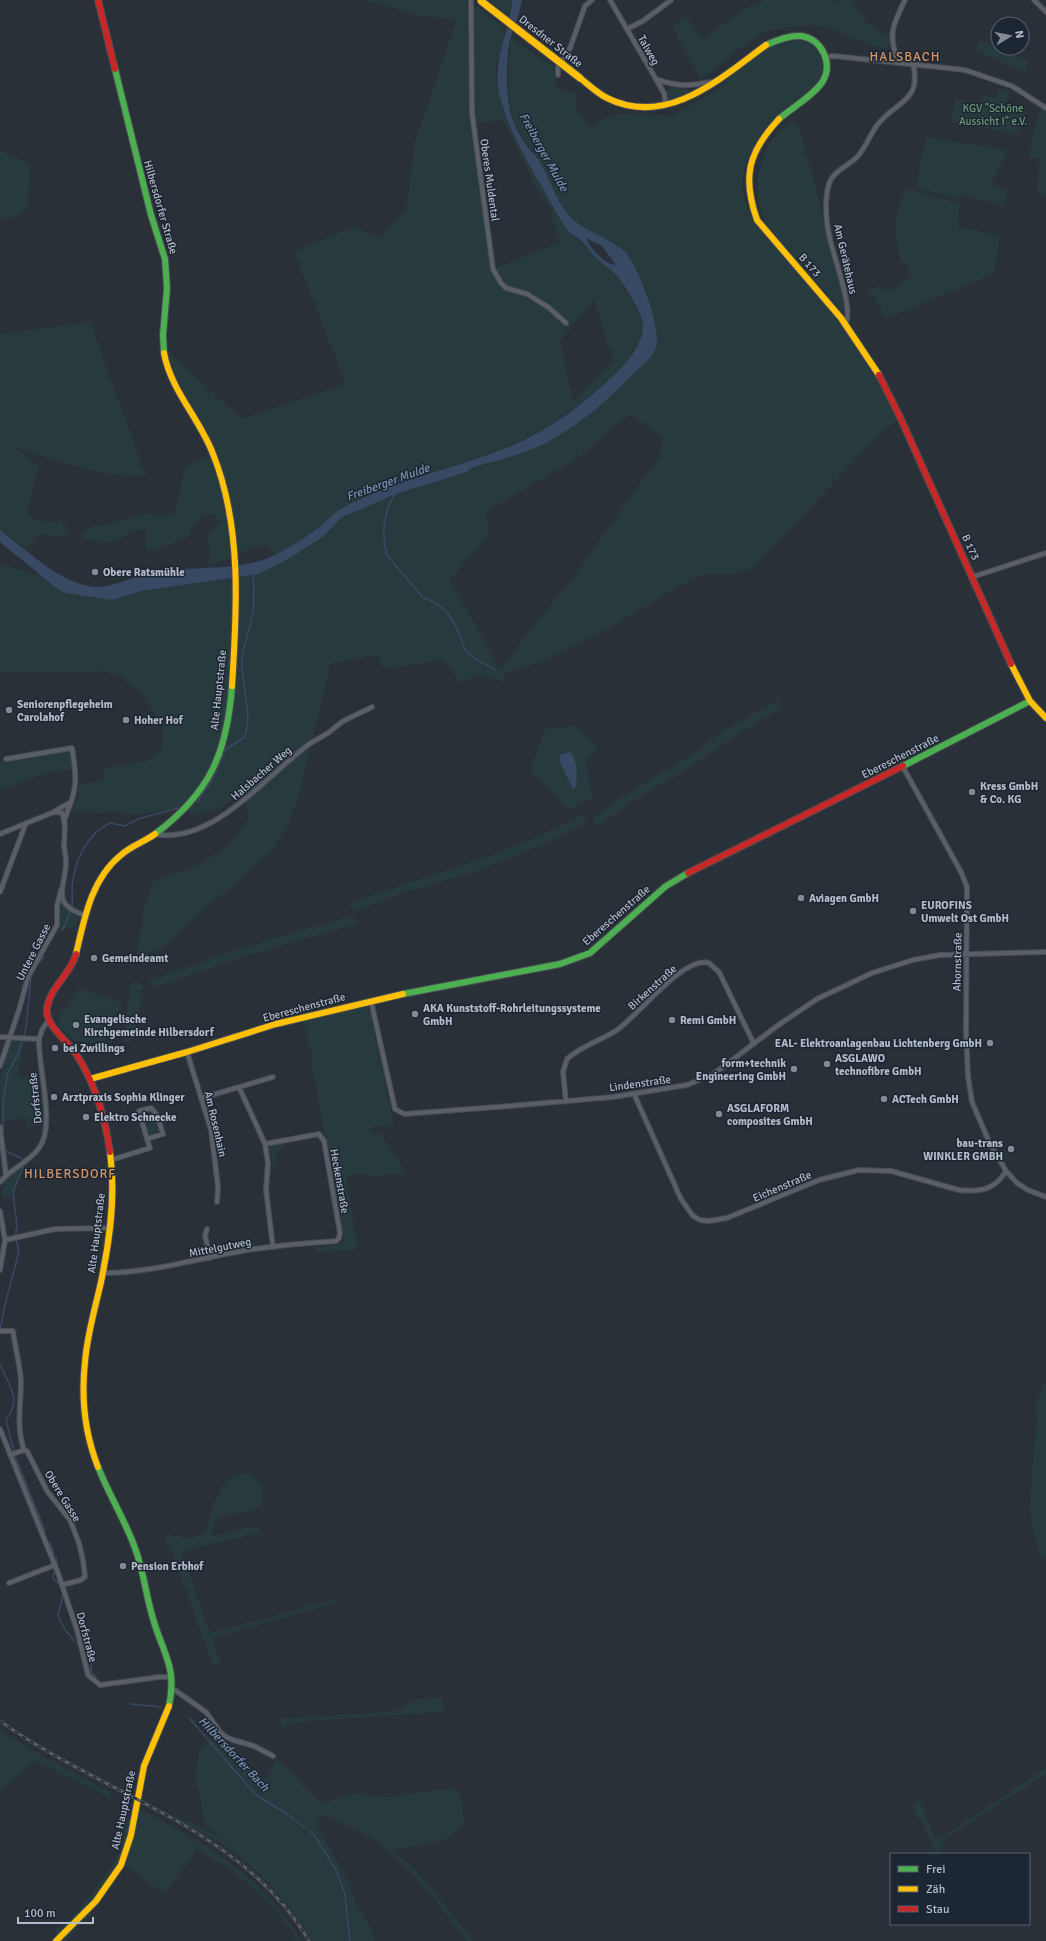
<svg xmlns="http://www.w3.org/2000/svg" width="1046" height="1941" font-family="Signika,sans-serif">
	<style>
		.green { fill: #273a3e; fill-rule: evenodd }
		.water { fill: #384963; fill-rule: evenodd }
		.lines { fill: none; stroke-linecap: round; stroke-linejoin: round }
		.stream { stroke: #384963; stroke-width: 1.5 }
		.street-casing { stroke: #484c53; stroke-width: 6 }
		.fast-casing { stroke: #484c53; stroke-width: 8 }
		.slow-casing { stroke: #484c53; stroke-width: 8 }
		.jam-casing { stroke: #484c53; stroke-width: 8 }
		.street { stroke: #5a5e66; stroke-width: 4 }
		.fast { stroke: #4caf50; stroke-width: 6 }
		.slow { stroke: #ffc107; stroke-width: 6 }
		.jam { stroke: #c62828; stroke-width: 6 }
		.rail-casing { stroke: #595d64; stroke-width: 3 }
		.rail { stroke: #1d2633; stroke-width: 1.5; stroke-dasharray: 4.5; stroke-linecap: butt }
		.slow-bridge-casing { stroke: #484c55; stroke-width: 9; stroke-linecap: butt }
		.slow-bridge { stroke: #ffc107; stroke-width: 7 }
		.poi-dot { fill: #848b96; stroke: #1d2633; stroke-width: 1.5 }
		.labels { text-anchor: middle; stroke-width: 3; stroke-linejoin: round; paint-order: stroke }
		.street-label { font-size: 11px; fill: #b4bcc9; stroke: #1d2633 }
		.park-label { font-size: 11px; fill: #6b9a76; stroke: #1d2633 }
		.poi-label { font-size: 11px; font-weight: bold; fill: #b4bcc9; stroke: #1d2633; text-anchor: start }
		.water-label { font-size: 12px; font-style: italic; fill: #7c92b1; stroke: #1d2633 }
		.quarter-label { font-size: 13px; letter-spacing: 1px; fill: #d59563; stroke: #1d2633 }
	</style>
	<rect width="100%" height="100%" fill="#2a3038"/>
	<path class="green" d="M364 0H467L468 16 472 17 473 9 478 6 505 29 501 54 497 62 496 78 504 113 511 129 525 158 564 225 596 257 612 271 637 306 643 321V330L639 342 623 366 597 392 547 428 499 450 382 491 347 505 326 519 312 533 277 555 266 544C245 549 228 559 208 565L207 562 211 558 207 536 218 523V519L214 514C200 515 193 523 189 536L155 551 146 550V530C133 528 125 539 113 541 104 543 93 541 84 538L82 532 90 527 114 523 147 513 161 517 173 514 176 509 185 467 216 454 205 427 173 374 165 348 241 419 346 384 294 252 353 227 380 237 407 209 414 145 456 22 453 18 423 17ZM504 121 537 189 550 206 554 225 561 242 494 269 475 122ZM594 299 613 362 573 402 560 341Z
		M488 0H512L511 15 504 13Z
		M765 0H830L832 3 839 0H858L853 8 867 17 864 21 889 36V46L887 49C864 45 843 30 819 26 802 23 784 29 766 30 758 39 750 41 741 48 726 58 716 71 700 79L672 27 686 16 703 39 748 6 749 7Z
		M511 38 554 67 557 90 577 92 575 110 579 112 591 127 605 118 618 114 672 116 714 92 741 67 773 45 790 40 803 41 810 43 821 56 823 66 820 77 814 85 774 118 754 144 744 169 742 187 745 201 751 217 763 233 844 327 880 385 897 422 889 425 753 567C733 579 715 570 694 578L612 626 539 663 502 674 506 682 476 675 460 683C456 674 449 664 440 660L385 669 376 655 330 664 300 792 287 827 272 850 263 857 246 875 208 905 162 948 136 958 144 909 153 882 195 866 227 848 250 817 242 792 219 808 193 816 182 807 140 814 130 815 119 812 86 813 72 811 78 797 79 785 105 779 103 769 150 760 162 749 163 726 140 691 120 676 104 671 0 673V564L31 573 40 574 65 593 112 600 142 591 258 574 323 537 342 517 399 493 467 472 471 468 510 457 555 438 613 395 655 351 657 336 654 315 651 309 648 296 626 253 572 219 553 192 537 157 530 150 515 124 511 114 507 74ZM629 414 664 439 657 460 570 582 531 629 502 668 499 669 474 622 449 581 488 536 487 511 579 457Z
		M979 40 1028 61 1025 73 975 50Z
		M671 88 687 89 689 92 688 95 669 101 667 93Z
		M999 88 1009 92 1005 105 1024 112 1017 134 951 122 956 99 980 104 983 96 996 98Z
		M1042 105 1046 108V196L1037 192 1040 158 1029 157 1036 123Z
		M793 121 796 122 800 129 846 303V316L766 224C761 213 757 201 757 188 758 166 771 130 793 121Z
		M926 137 1008 150 992 183 994 186 1007 190 1004 207 962 195 961 200 916 187Z
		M0 151 30 163 28 208 14 217 0 220Z
		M906 188 960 204 957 226 1000 236 994 274 887 318 868 289 880 286 885 290 890 291 904 280 911 278 907 262 902 264C892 232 894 218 906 188Z
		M90 322 146 476C100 478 57 460 14 447L40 467 36 473 27 513 41 523 61 521 68 527 67 533 60 536 38 534 27 549 0 530V334Z
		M778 700 783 708 738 734 695 764 627 805 597 827 592 819 619 799 696 752 726 729Z
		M576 726 598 749 587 759 586 765 593 797 568 810 545 784 532 774 531 768 545 729Z
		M72 750 74 769 50 772 0 790V762Z
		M582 815 587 823 556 839 480 870 405 892 353 912 350 903C428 875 509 855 582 815Z
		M61 899 78 918 76 928H65L62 931 60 929 58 904Z
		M354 915 357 924 242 957 152 988 149 980 242 948Z
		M141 982 143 990 134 991 143 995 134 1038 128 1042H122L130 993 133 991 129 990 132 983Z
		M78 988 122 1003 103 1045 73 1040 58 1025 60 1015 63 1010 65 1011Z
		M363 1006 370 1011 394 1126 384 1125 372 1127 370 1132 372 1134H381L404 1170 403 1173 378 1176 355 1174 346 1178 358 1249 317 1253 316 1247 345 1244 311 1061 313 1060 303 1020Z
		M14 1041 25 1042 20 1060 18 1076 38 1078 37 1080 42 1102 44 1125 27 1127 26 1118 1 1122 0 1078 10 1042Z
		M149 1110 155 1114 159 1128 157 1133 150 1135 148 1133 143 1116V1113Z
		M286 1142 282 1149 276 1152 275 1170 269 1176V1172L273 1169 271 1152 269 1154V1148L272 1144Z
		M18 1170 22 1171 10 1197 2 1198 3 1183Z
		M1043 1384H1046V1557L1041 1558 1034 1532 1030 1509 1032 1469 1037 1417 1035 1406Z
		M246 1473C259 1478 268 1491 261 1505 255 1508 250 1511 243 1512 226 1516 211 1513 212 1536L259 1525 260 1533 181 1551 210 1633 336 1599 337 1603 212 1638 221 1663 214 1668 170 1547 167 1546 165 1533C179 1536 193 1543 206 1531 212 1511 219 1473 246 1473Z
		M442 1697 445 1712 311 1721 290 1724 282 1727 281 1721 278 1716 285 1718 307 1717 396 1711 415 1700Z
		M0 1729 37 1753 111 1793V1798L35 1761 0 1791Z
		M212 1740 265 1780 275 1761V1756L321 1804 352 1794 389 1797 454 1788C462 1794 462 1800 463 1810 463 1814 464 1819 463 1823 458 1844 410 1845 393 1850L417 1871 474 1941H468C439 1907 414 1868 377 1842 360 1830 340 1823 322 1814L316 1821 317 1825 350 1884 353 1896 377 1941H312C294 1908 253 1863 221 1843 205 1833 186 1827 171 1815L201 1827 223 1841 204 1823 200 1795 195 1776 200 1748Z
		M1046 1768V1774L945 1839 941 1847V1854H936L923 1824 914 1811 913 1805 915 1802 919 1800C925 1808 930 1828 935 1838L939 1839Z
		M132 1804C196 1839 263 1874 301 1941H297C275 1901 236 1872 197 1849L165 1894 125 1865 106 1893 90 1913 92 1915 64 1941H50L57 1935 53 1930C68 1929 110 1871 117 1857 123 1845 124 1831 126 1818L130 1819Z"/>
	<path class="water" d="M512 0H522C520 13 515 24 511 36 505 57 506 94 511 115 514 126 522 139 529 149 531 152 535 154 537 158 552 179 556 208 579 224 591 233 617 242 627 254 640 272 662 328 656 348 653 357 641 366 635 372 612 397 584 421 555 438 529 453 499 460 471 468L467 472 399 493 342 517 323 537 285 561 258 574 142 591 112 600 65 593 55 587 0 542V530C27 550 60 584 95 587 113 588 131 577 149 573 187 565 228 572 266 559 279 554 302 540 314 531 325 523 332 513 344 507 398 479 458 468 513 445 550 429 581 406 610 379 624 366 641 348 643 328 644 313 622 280 611 270 605 265 599 261 594 256 589 250 585 244 579 239 574 235 570 233 566 228 558 216 551 202 543 189 526 159 507 128 499 93 492 60 510 32 512 0ZM586 238 602 246 616 265C604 264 591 249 586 238Z
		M570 752C578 760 577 775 576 786L573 789 559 760 560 755Z"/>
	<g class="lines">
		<path class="stream" d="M395 494C383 513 381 533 387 555L423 598C441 602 453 617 459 634 462 640 463 648 468 653 474 660 486 664 494 669
			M197 802 212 780 226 749 245 737C253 708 241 690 242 661 243 646 249 632 252 617 255 603 254 587 253 573
			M72 907C73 898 71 888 73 879 77 856 89 833 110 823L125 826 138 819 178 808
			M62 931 71 911
			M36 966 44 957
			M3 1134V1102L8 1073 18 1054 26 1028 31 977
			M0 1330 4 1309 19 1251 15 1236 17 1226 13 1192 24 1165 21 1158 6 1151
			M0 1364C8 1385 23 1398 6 1420L15 1456 45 1531
			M50 1542 54 1554
			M56 1557 57 1564
			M54 1572 53 1578 61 1586
			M63 1595 58 1615 64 1628 74 1641
			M83 1643 91 1659V1671L96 1677
			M131 1704 161 1707
			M190 1719 256 1795 287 1814 305 1828
			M309 1831 315 1836 336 1870 345 1894 350 1941"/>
		<defs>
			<path id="street" d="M471 0 472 113 493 269 501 283 506 288 527 294 548 307 566 323
				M610 0 664 93 666 105
				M1034 0 1046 12
				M627 29 643 21 671 0
				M826 57 834 56 965 70 1012 86 1046 108
				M898 63C888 33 892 27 905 0
				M558 75V67L570 48 585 6 592 0
				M656 79C678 87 689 86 711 82
				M845 324C855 313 833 255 830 239 826 223 824 200 829 184 832 172 848 166 857 157 866 148 870 134 878 124 897 101 922 101 913 64
				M972 577 1046 553
				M6 759 72 748C75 767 78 784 71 802
				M903 767 961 872 967 887 966 1033 968 1076 972 1102 990 1144 1006 1171 1017 1183 1028 1190 1046 1197
				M55 811 71 802 64 821
				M0 834 54 812 62 813C67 823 64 836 64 847 65 852 66 857 66 862 66 887 49 903 84 915
				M155 834C211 845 265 778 304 748 311 742 320 738 328 733 333 730 337 725 342 722 352 716 363 712 372 707
				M0 892 26 823
				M371 1001 395 1109 404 1114 510 1106 613 1097 687 1085 715 1073 777 1026 817 999 872 973 913 960 940 955 1046 952
				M0 1037 39 1039
				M187 1052 211 1130 218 1187 217 1202
				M0 1066 19 1010 28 977 57 925V906L61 890
				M239 1087 265 1144
				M634 1094 681 1199 693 1216 700 1220 709 1221 727 1218 819 1180 859 1170 891 1171 959 1190C980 1192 995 1190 1006 1171
				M202 1098 273 1077
				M566 1101 563 1072 567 1059C581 1046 602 1040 617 1030 638 1016 684 955 709 963L719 972 754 1044
				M0 1127 6 1175
				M111 1160 150 1148 147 1139 163 1134 157 1115 151 1108 139 1111 147 1139
				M0 1182C11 1169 29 1162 39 1148 56 1126 38 1068 39 1039L42 1030 49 1019
				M0 1211 5 1240 0 1270
				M207 1229 205 1235 210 1258
				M5 1240 55 1229 110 1228
				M103 1273C151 1273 195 1259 242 1251 272 1246 305 1243 336 1241L339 1238 340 1233 324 1141 319 1134 265 1144 268 1163 266 1190 273 1247
				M0 1331H13C15 1348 20 1364 21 1381 21 1404 16 1427 24 1450L27 1451 47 1491 70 1520 79 1543 83 1560 85 1577 81 1580 62 1585
				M0 1429 58 1573 77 1630 88 1675 100 1685 159 1677H172
				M10 1455 24 1450
				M9 1583 55 1565
				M172 1688 206 1712 220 1732 226 1737 233 1740 254 1746 273 1756"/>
			<path id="fast" d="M766 45C777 40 789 35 801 36 822 39 833 63 823 81 813 96 793 107 779 119
				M115 69 151 215 165 259 167 288 163 335 164 353
				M903 766 1030 701
				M155 834C210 793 227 753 232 686
				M403 994 560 964 590 953 666 886 688 873
				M98 1467C109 1495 125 1520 135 1548 144 1572 146 1597 154 1622 164 1655 177 1668 169 1706"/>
			<path id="slow" d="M580 78C589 85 597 93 607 98 667 128 721 78 766 45
				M779 119C748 152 742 177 757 220L841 318 879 375
				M164 353C171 391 200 419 213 454 242 526 237 609 232 686
				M1011 664 1030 701 1046 718
				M76 954C84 920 91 879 121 855 131 846 144 842 155 834
				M90 1079 187 1052 276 1024 403 994
				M98 1467C85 1434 81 1398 85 1362 87 1335 95 1309 101 1282 110 1239 116 1195 110 1152
				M56 1941 96 1901 121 1865 131 1835 144 1766 169 1706"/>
			<path id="jam" d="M98 0 115 69
				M879 375 900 417 1011 664
				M688 873 903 766
				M76 954C71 974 50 987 47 1008 45 1026 67 1040 76 1054 95 1083 105 1117 110 1152"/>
		</defs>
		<use href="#street" class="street-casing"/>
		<use href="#fast" class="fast-casing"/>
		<use href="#slow" class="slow-casing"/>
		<use href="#jam" class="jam-casing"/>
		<use href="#street" class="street"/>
		<use href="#fast" class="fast"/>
		<use href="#slow" class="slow"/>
		<use href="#jam" class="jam"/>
		<defs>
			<path id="rail" d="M0 1721C101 1794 244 1828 309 1941"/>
		</defs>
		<use href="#rail" class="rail-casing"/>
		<use href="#rail" class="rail"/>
		<defs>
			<path id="slow-bridge" d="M481 1 580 78"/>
		</defs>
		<use href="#slow-bridge" class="slow-bridge-casing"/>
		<use href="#slow-bridge" class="slow-bridge"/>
	</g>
	<g class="poi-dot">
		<circle cx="95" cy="572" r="4"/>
		<circle cx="9" cy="710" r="4"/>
		<circle cx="126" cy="720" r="4"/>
		<circle cx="972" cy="792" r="4"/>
		<circle cx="801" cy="898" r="4"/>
		<circle cx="913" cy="911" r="4"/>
		<circle cx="94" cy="958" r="4"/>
		<circle cx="415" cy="1014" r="4"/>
		<circle cx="672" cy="1020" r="4"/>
		<circle cx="76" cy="1025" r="4"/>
		<circle cx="990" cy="1043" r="4"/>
		<circle cx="55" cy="1048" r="4"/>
		<circle cx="827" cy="1064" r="4"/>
		<circle cx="794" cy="1069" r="4"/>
		<circle cx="54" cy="1097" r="4"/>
		<circle cx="884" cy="1099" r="4"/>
		<circle cx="719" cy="1114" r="4"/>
		<circle cx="86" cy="1117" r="4"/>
		<circle cx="1011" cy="1149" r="4"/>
		<circle cx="123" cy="1566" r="4"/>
	</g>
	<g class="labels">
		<g class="street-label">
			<text transform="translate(551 41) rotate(38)" y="4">Dresdner Straße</text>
			<text transform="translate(649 50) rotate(61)" y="4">Talweg</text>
			<text transform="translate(490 180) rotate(82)" y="4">Oberes Muldental</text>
			<text transform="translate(161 207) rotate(74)" y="4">Hilbersdorfer Straße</text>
			<text transform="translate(846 259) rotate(77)" y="4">Am Gerätehaus</text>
			<text transform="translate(810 265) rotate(49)" y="4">B 173</text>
			<text transform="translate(971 547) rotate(66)" y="4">B 173</text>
			<text transform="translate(218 690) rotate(-84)" y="4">Alte Hauptstraße</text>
			<text transform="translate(900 756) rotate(-27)" y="4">Ebereschenstraße</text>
			<text transform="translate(261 773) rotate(-41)" y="4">Halsbacher Weg</text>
			<text transform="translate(616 915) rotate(-41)" y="4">Ebereschenstraße</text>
			<text transform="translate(33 952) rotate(-63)" y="4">Untere Gasse</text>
			<text transform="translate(957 962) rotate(-89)" y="4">Ahornstraße</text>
			<text transform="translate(652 987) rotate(-42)" y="4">Birkenstraße</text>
			<text transform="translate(304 1007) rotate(-15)" y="4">Ebereschenstraße</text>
			<text transform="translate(640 1083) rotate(-8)" y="4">Lindenstraße</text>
			<text transform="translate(35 1098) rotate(-96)" y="4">Dorfstraße</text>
			<text transform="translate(216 1124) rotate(77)" y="4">Am Rosenhain</text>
			<text transform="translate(340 1181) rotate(80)" y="4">Heckenstraße</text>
			<text transform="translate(782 1186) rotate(-23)" y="4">Eichenstraße</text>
			<text transform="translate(96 1233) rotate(-83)" y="4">Alte Hauptstraße</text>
			<text transform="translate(220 1247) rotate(-11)" y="4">Mittelgutweg</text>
			<text transform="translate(63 1496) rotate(58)" y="4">Obere Gasse</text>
			<text transform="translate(87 1637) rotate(75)" y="4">Dorfstraße</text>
			<text transform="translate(123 1810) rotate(-78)" y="4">Alte Hauptstraße</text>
		</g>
		<g class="park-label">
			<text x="993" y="112">KGV "Schöne<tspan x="993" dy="13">Aussicht I" e.V.</tspan></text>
		</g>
		<g class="poi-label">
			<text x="103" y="576">Obere Ratsmühle</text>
			<text x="17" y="708">Seniorenpflegeheim<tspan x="17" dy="13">Carolahof</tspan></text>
			<text x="134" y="724">Hoher Hof</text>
			<text x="980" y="790">Kress GmbH<tspan x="980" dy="13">&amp; Co. KG</tspan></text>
			<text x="809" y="902">Aviagen GmbH</text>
			<text x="921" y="909">EUROFINS<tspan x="921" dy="13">Umwelt Ost GmbH</tspan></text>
			<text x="102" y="962">Gemeindeamt</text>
			<text x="423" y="1012">AKA Kunststoff-Rohrleitungssysteme<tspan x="423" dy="13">GmbH</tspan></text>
			<text x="84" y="1023">Evangelische<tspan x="84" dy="13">Kirchgemeinde Hilbersdorf</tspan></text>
			<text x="680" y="1024">Remi GmbH</text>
			<text x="982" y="1047" text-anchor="end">EAL- Elektroanlagenbau Lichtenberg GmbH</text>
			<text x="63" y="1052">bei Zwillings</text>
			<text x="835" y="1062">ASGLAWO<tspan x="835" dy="13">technofibre GmbH</tspan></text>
			<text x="786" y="1067" text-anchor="end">form+technik<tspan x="786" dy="13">Engineering GmbH</tspan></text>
			<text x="62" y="1101">Arztpraxis Sophia Klinger</text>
			<text x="892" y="1103">ACTech GmbH</text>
			<text x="727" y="1112">ASGLAFORM<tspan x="727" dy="13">composites GmbH</tspan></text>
			<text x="94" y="1121">Elektro Schnecke</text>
			<text x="1003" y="1147" text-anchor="end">bau-trans<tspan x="1003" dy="13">WINKLER GMBH</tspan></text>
			<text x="131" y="1570">Pension Erbhof</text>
		</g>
		<g class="water-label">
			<text transform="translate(544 152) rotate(61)" y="4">Freiberger Mulde</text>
			<text transform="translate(388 482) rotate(-20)" y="4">Freiberger Mulde</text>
			<text transform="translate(234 1754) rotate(47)" y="4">Hilbersdorfer Bach</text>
		</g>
		<g class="quarter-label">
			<text x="905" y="61">HALSBACH</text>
			<text x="70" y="1178">HILBERSDORF</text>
		</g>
	</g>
	<rect x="890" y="1853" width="140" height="72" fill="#1d2633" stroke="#59626f"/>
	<rect x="898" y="1866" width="20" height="6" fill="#4caf50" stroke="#59626f"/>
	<text x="926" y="1873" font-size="12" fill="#b4bcc9">Frei</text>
	<rect x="898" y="1886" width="20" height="6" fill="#ffc107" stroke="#59626f"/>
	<text x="926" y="1893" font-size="12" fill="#b4bcc9">Zäh</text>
	<rect x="898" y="1906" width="20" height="6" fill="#c62828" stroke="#59626f"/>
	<text x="926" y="1913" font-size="12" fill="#b4bcc9">Stau</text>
	<g transform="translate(1010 36) rotate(80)"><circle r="19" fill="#1d2633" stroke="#59626f"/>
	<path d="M0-3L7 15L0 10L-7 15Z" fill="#848b96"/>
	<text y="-6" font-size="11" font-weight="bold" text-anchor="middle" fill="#b4bcc9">N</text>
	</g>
	<path d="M18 1917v6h75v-6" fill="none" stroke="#b4bcc9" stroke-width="2"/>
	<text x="24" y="1917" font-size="12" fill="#b4bcc9" stroke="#1d2633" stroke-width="3" paint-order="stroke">100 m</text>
</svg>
